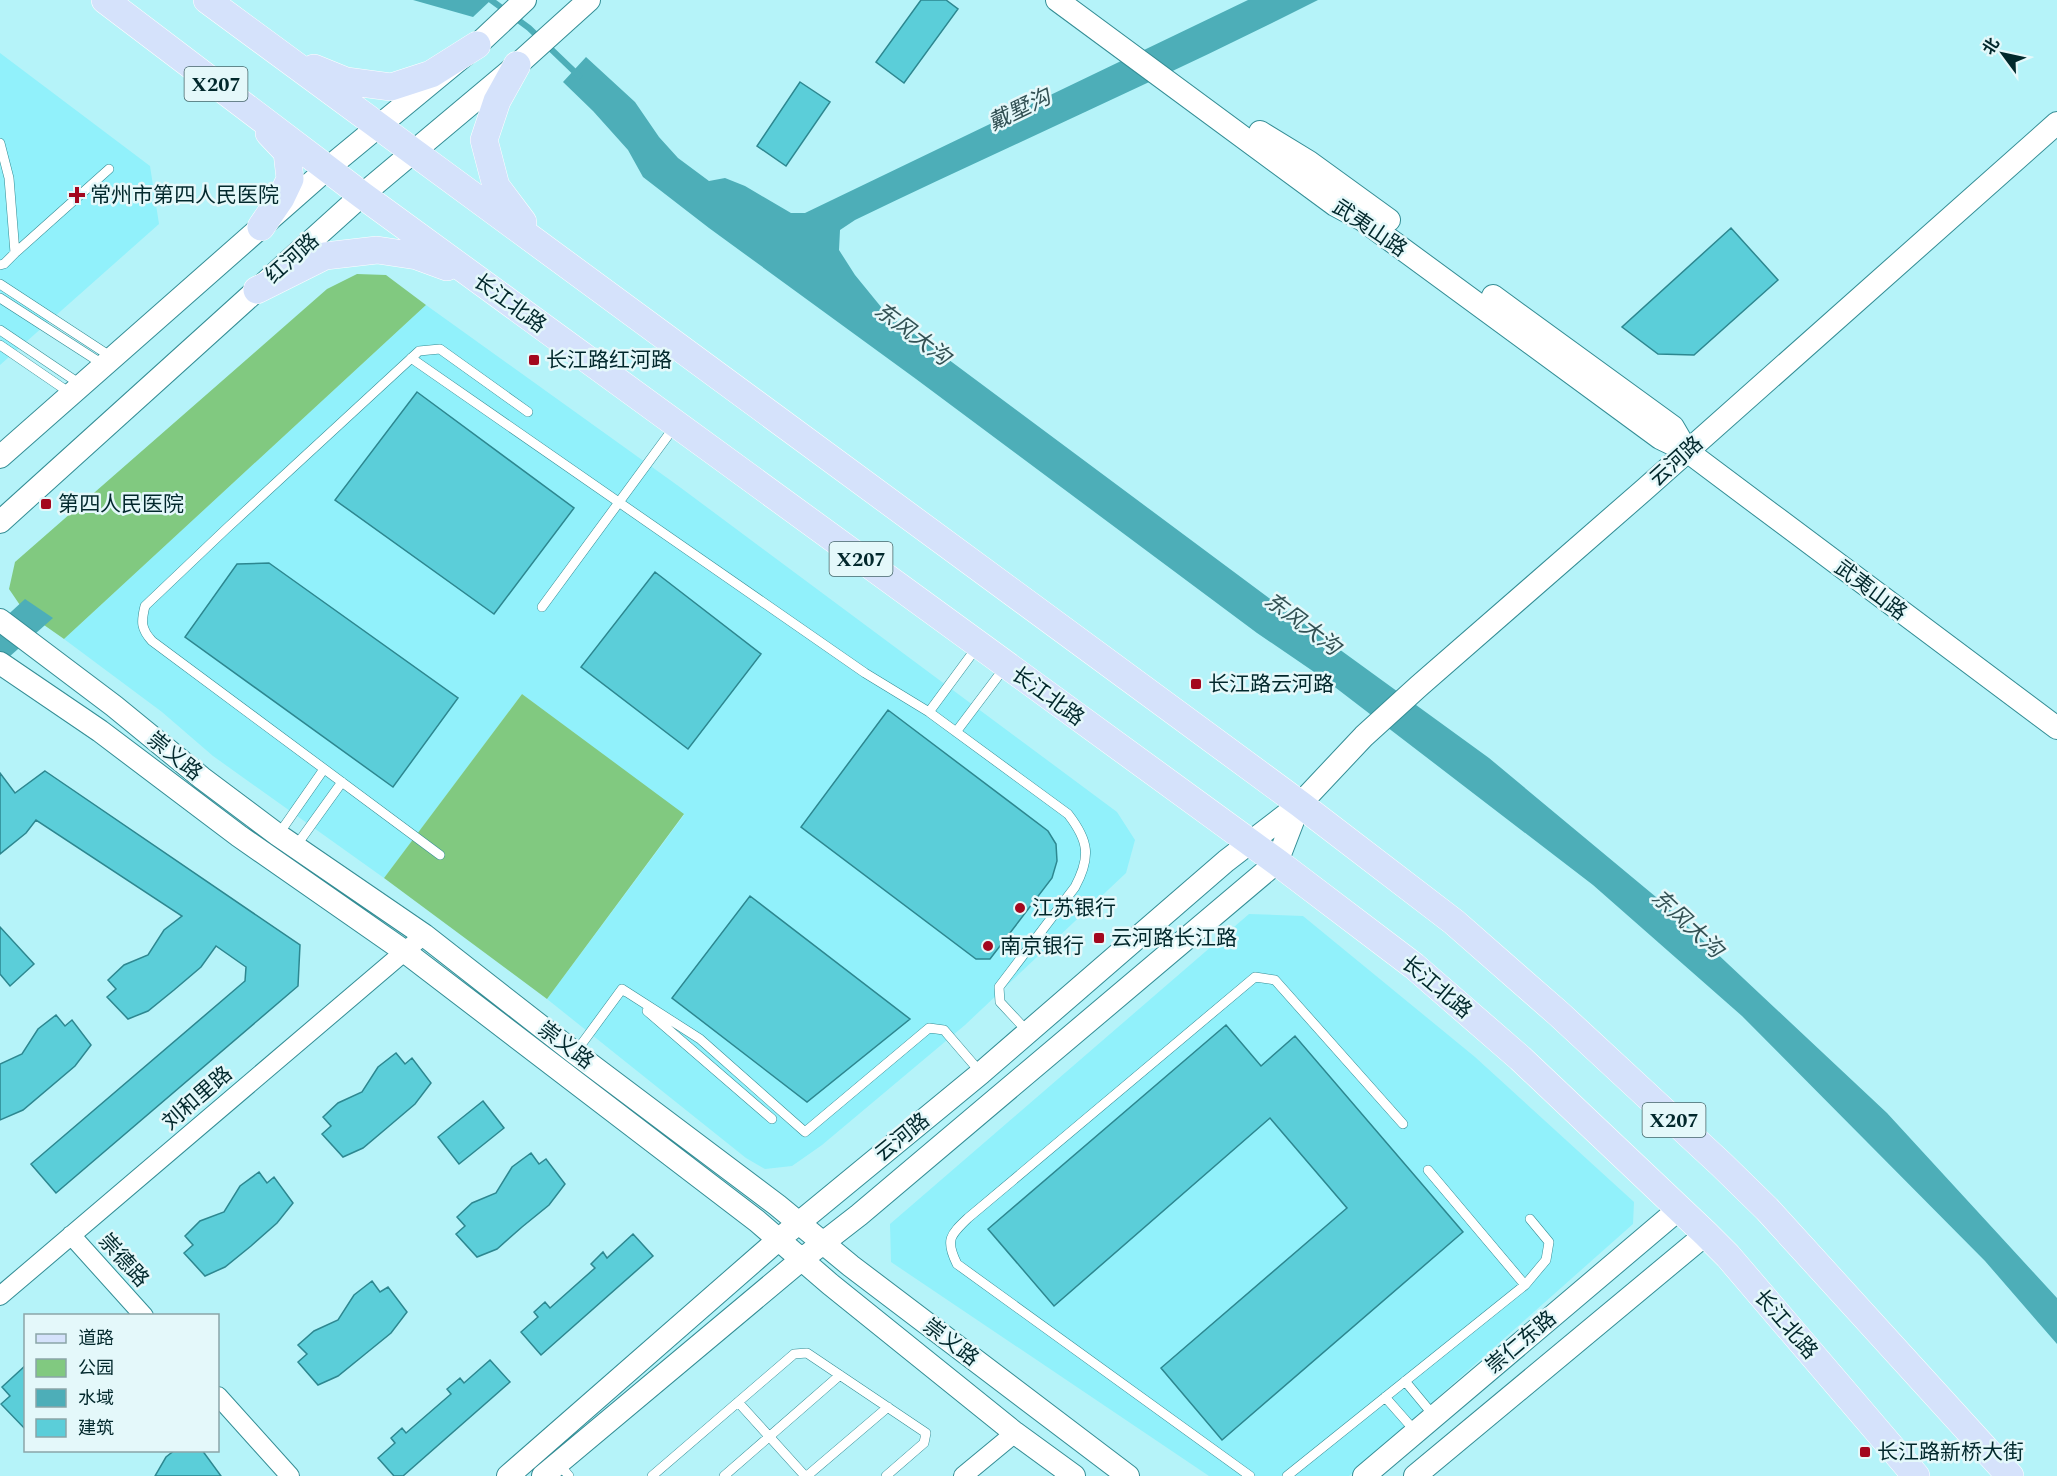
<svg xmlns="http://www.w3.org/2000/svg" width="2057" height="1476" font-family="Spectral,'Noto Sans SC',serif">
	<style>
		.built { fill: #91f1fb }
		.green { fill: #81c980 }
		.water { fill: #4daeb8 }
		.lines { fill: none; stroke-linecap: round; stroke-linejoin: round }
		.stream { stroke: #4daeb8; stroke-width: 6 }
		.building { fill: #5bced9; stroke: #2d8790; stroke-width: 1.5 }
		.service-casing { stroke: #348d95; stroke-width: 10 }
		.minor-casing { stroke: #348d95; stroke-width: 20 }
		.tertiary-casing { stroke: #348d95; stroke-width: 24 }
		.primary-casing { stroke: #fff; stroke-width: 28 }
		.service { stroke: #fff; stroke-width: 9 }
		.minor { stroke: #fff; stroke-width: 18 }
		.tertiary { stroke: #fff; stroke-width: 22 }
		.primary { stroke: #d5e2fb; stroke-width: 27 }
		.poi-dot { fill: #a3071e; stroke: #e4f8fa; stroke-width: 2 }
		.labels { text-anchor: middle; stroke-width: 5; stroke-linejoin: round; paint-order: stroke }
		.shield { fill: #e4f8fa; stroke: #46666a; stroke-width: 1.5 }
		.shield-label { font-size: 20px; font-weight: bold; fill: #02282c }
		.poi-label { font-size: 21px; fill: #02282c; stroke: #e4f8fa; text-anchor: start }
		.street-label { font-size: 21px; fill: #02282c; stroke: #e4f8fa }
		.water-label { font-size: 22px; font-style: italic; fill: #335154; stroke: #e4f8fa }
	</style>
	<rect width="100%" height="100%" fill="#b5f3f9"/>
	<path class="built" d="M0 53 150 166 159 224 0 365Z
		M426 305 677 485 1117 812 1135 840 1126 873 965 1025 822 1145 792 1166 765 1169 746 1158 547 999 684 815 522 694 384 878 213 756 162 712 64 639Z
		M1249 914 1303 916 1475 1057 1634 1202 1633 1224 1349 1476H1209L891 1262 890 1224Z"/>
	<path class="green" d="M357 274 386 275 426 305 64 639 24 611 9 589 15 562 327 289Z
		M522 694 684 814 547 999 384 878Z"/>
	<path class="water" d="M413 0H491L473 17Z
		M1248 0H1318C1166 77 1009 146 855 220L840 230 839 250 855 275 886 313 1277 604 1489 758 1662 902 1887 1113 2057 1298V1344L1985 1261 1742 1016 1593 885 1323 678 1257 633 916 379 709 228 643 177 628 150 593 111 563 82 586 57 635 102 659 137 678 158 709 181 725 178 745 186 791 213H805Z
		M25 599 53 618 0 665V622Z"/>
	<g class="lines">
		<path class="stream" d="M491 0 529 28 579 76"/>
	</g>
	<path class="building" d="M921 0H946L958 9 904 83 876 62Z
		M800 82 830 102 786 166 757 146Z
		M1731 228 1778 280 1694 355 1658 354 1622 327Z
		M417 392 574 508 494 614 335 500Z
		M269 563 458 698 393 787 185 637 237 564Z
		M655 572 761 654 688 749 581 667Z
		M888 710 1048 831 1056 844 1057 861 1052 878 990 959H976L801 827Z
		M45 771 300 945 298 986 56 1193 31 1164 245 981 246 967 216 946 201 967 174 990 148 1011 128 1019 107 997 116 989 108 980 124 965 148 955 164 930 182 916 36 820 26 833 0 854V773L15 793Z
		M750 896 910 1019 807 1102 672 998Z
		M0 927 34 964 10 986 0 974Z
		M56 1015 65 1026 72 1020 91 1045 75 1066 23 1110 0 1120V1064L22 1054 38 1029Z
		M1226 1025 1261 1066 1295 1036 1463 1232 1222 1440 1161 1368 1347 1208 1270 1118 1054 1306 988 1229Z
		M396 1053 405 1064 412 1058 431 1083 415 1104 388 1127 363 1148 343 1157 322 1134 331 1126 323 1117 338 1103 362 1092 378 1067Z
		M483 1101 504 1128 459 1164 438 1137Z
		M531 1153 539 1164 546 1159 565 1184 549 1205 522 1227 497 1249 477 1257 456 1234 465 1226 457 1217 472 1203 496 1193 512 1167Z
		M259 1172 267 1183 274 1177 293 1203 277 1223 251 1246 225 1267 205 1276 184 1253 193 1245 185 1236 200 1221 224 1212 240 1186Z
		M633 1234 653 1256 541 1355 521 1332 538 1317 534 1312 545 1302 550 1308 595 1268 591 1264 603 1252 607 1258Z
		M372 1281 380 1292 388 1287 407 1312 391 1333 364 1355 338 1376 318 1385 298 1362 307 1354 298 1345 314 1331 338 1320 354 1295Z
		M490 1360 510 1382 403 1476H394L378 1458 395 1443 391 1438 402 1428 406 1433 451 1394 447 1389 460 1378 464 1383Z
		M26 1365V1430L1 1404 10 1396 2 1387Z
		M175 1450H202L221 1476H155L166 1457Z"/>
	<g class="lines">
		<defs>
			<path id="service" d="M0 143 9 178 15 253 4 264 0 265
				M15 253 109 169
				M0 284 113 358
				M0 298 104 365
				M0 330 80 384
				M0 345 70 393
				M411 358 865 673 929 712 1068 814C1089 841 1091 857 1075 887L999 987 1000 1002 1028 1032
				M542 607 675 426
				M929 712 977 647
				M956 732 1005 667
				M278 835 324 769
				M296 846 342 782
				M440 855 152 641C141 629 141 622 145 606L226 529 419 351 440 349 528 412
				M622 989 700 1039 805 1132 929 1028 944 1030 981 1073
				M647 1011 772 1119
				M575 1053 622 989 626 992
				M1428 1170 1525 1285
				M1405 1381 1434 1416
				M1385 1397 1415 1431
				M738 1402 805 1476
				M558 1463 569 1476
				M652 1476 794 1354 807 1353 926 1433 924 1443 886 1476
				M724 1476 840 1375
				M807 1476 888 1407
				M1250 1476 957 1264C945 1240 950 1235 968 1218L1255 977 1275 980 1403 1124
				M1287 1476 1525 1285 1546 1260 1549 1242 1530 1219"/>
			<path id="minor" d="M71 1235 144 1316
				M0 1296 424 935
				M218 1396 290 1476
				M963 1476 1015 1433"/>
			<path id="tertiary" d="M1057 0 1335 205 1363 220 1660 438 1687 451 2057 728
				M1260 132 1309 162 1389 220
				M1493 296 1673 427 1687 451
				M0 457 328 168 477 45 525 0
				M0 522 362 195 517 65 589 0
				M0 620 114 706 202 778 278 835 424 935 575 1053 777 1205 851 1266 1128 1476
				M0 663 100 731 239 836 404 951 757 1221 830 1284 1015 1433 1074 1476
				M508 1476 778 1240 981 1073 1226 861 1300 804 1364 736 1419 686 1645 489 2057 123
				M543 1476 801 1260 859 1215 1277 862 1299 805
				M1364 1476 1679 1209
				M1415 1476 1706 1234"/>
			<path id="primary" d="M105 0 362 195 1277 862 1414 966 1520 1058 1706 1234 1728 1256 1916 1476
				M207 0 1300 804 1454 922 1559 1014 1722 1165 1767 1209 2010 1476
				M517 65 497 101 484 140 496 186 523 222
				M314 68 346 81 391 87 431 74 477 45
				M261 227 281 198 290 179 287 152 269 133
				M257 290 325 256 377 250 417 256 447 267"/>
		</defs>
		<use href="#service" class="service-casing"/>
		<use href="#minor" class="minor-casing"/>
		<use href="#tertiary" class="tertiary-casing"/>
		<use href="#primary" class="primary-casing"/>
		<use href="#service" class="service"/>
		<use href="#minor" class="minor"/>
		<use href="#tertiary" class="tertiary"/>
		<use href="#primary" class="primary"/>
	</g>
	<g class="poi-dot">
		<path d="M74 186h6v6h6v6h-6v6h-6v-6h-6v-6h6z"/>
		<rect x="528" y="354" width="12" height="12" rx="3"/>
		<rect x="40" y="498" width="12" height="12" rx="3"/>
		<rect x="1190" y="678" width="12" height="12" rx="3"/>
		<circle cx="1020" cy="908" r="6"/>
		<rect x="1093" y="932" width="12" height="12" rx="3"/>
		<circle cx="988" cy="946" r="6"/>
		<rect x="1859" y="1446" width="12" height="12" rx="3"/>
	</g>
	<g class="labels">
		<g class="shield">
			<rect x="184.5" y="67" width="63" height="34" rx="4.5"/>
			<rect x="829.5" y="542" width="63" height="34" rx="4.5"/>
			<rect x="1642.5" y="1103" width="63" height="34" rx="4.5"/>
		</g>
		<g class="shield-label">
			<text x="216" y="91">X207</text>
			<text x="861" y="566">X207</text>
			<text x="1674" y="1127">X207</text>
		</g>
		<g class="poi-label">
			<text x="90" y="202">常州市第四人民医院</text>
			<text x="546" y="367">长江路红河路</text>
			<text x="58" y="511">第四人民医院</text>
			<text x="1208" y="691">长江路云河路</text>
			<text x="1032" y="915">江苏银行</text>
			<text x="1111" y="945">云河路长江路</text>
			<text x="1000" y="953">南京银行</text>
			<text x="1877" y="1459">长江路新桥大街</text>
		</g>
		<g class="street-label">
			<text transform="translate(1370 228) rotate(34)" y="7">武夷山路</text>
			<text transform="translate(292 258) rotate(-42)" y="7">红河路</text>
			<text transform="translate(510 303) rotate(36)" y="7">长江北路</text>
			<text transform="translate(1676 461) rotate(-42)" y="7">云河路</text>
			<text transform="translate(1871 590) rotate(37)" y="7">武夷山路</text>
			<text transform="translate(1048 696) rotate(36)" y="7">长江北路</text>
			<text transform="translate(175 756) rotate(39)" y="7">崇义路</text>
			<text transform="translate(1437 987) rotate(40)" y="7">长江北路</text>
			<text transform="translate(566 1045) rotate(37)" y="7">崇义路</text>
			<text transform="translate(197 1098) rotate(-41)" y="7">刘和里路</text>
			<text transform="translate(902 1137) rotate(-39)" y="7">云河路</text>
			<text transform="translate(124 1260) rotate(48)" y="7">崇德路</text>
			<text transform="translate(1786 1324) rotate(49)" y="7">长江北路</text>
			<text transform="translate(951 1342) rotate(37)" y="7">崇义路</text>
			<text transform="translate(1521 1342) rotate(-40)" y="7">崇仁东路</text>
		</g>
		<g class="water-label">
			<text transform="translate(1019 109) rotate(-26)" y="8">戴墅沟</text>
			<text transform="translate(913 333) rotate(37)" y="8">东风大沟</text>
			<text transform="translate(1303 623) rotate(37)" y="8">东风大沟</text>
			<text transform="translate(1688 923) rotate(43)" y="8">东风大沟</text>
		</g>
	</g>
	<rect x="24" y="1314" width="195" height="138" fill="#e4f8fa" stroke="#8aa5a8" stroke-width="1.5"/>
	<rect x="36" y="1334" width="30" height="9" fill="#d5e2fb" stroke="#8aa5a8" stroke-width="1.5"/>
	<text x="78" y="1344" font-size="18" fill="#02282c">道路</text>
	<rect x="36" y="1359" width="30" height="18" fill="#81c980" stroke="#8aa5a8" stroke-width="1.5"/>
	<text x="78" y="1374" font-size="18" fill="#02282c">公园</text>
	<rect x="36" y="1389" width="30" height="18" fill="#4daeb8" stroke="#8aa5a8" stroke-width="1.5"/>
	<text x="78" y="1404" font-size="18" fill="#02282c">水域</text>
	<rect x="36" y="1419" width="30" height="18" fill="#5bced9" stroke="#8aa5a8" stroke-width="1.5"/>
	<text x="78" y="1434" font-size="18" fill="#02282c">建筑</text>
	<g transform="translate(2003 54) rotate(303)" stroke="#e4f8fa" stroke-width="4.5" paint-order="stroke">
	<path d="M0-4.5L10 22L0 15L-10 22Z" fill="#02282c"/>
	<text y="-9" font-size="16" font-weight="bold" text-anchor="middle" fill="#02282c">北</text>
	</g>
</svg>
